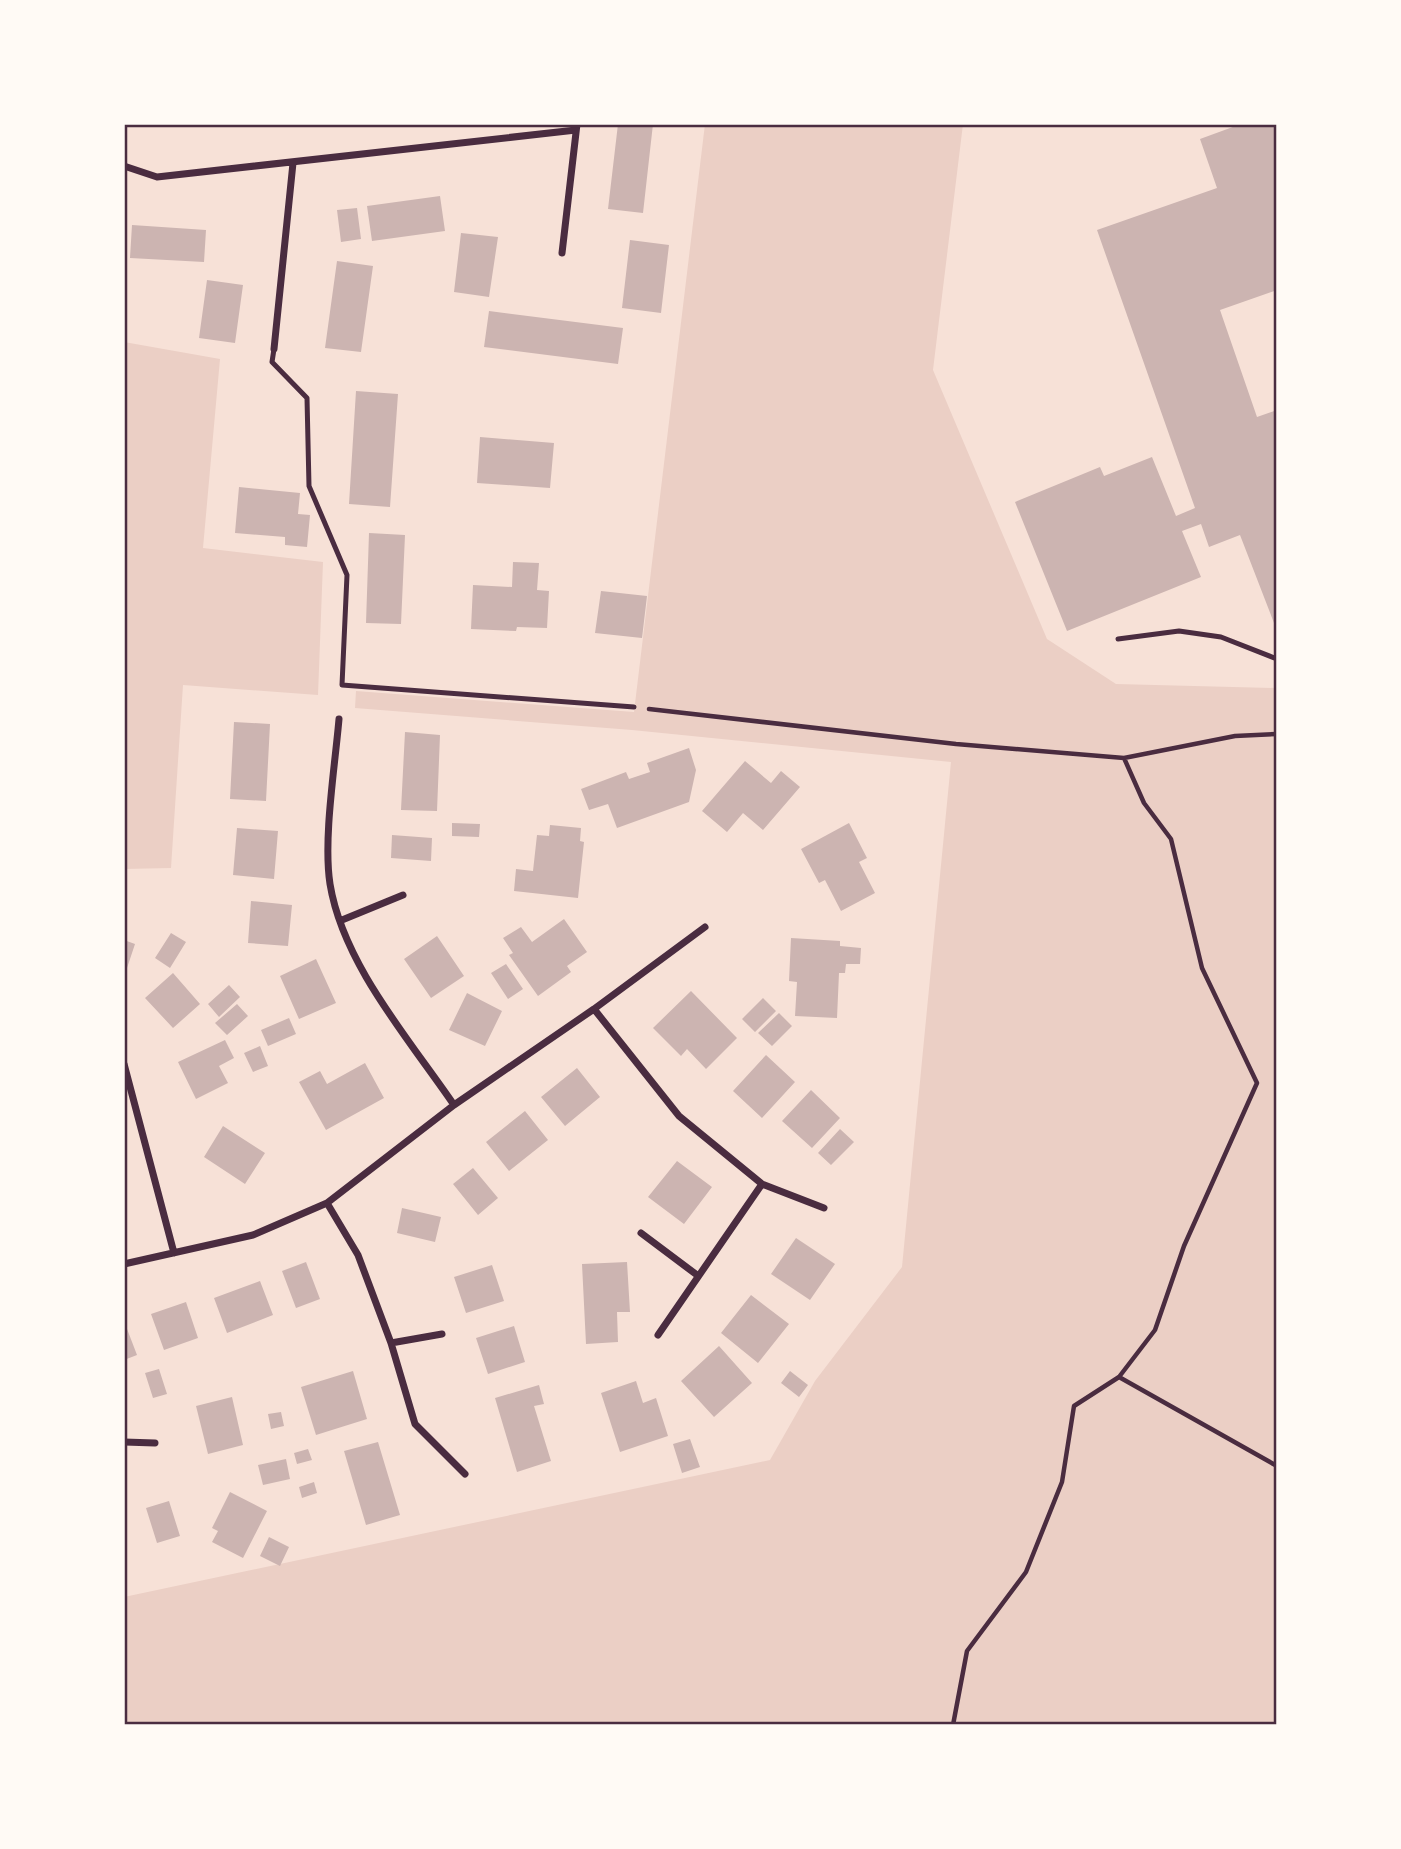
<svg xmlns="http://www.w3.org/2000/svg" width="1401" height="1849" font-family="'Public Sans',sans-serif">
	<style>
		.green { fill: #ebcfc5 }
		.building { fill: #ccb4b1 }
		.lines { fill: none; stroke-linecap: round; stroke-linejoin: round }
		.path { stroke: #4a2c40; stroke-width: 4.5 }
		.service { stroke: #4a2c40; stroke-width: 5 }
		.minor { stroke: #4a2c40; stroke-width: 7 }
		.neatline { fill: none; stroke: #4a2c40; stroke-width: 2.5 }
	</style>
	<rect width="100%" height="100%" fill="#f7e1d7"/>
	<path class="green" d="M705 124H963L933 370 1047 639 1116 684 1277 688V1725H124V1597L770 1460 815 1381 902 1267 951 762 632 730 355 708 356 691 634 712Z
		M124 342 220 359 203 548 323 562 318 695 183 685 171 868 124 869Z"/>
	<path class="building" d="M618 124H653L643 213 608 209Z
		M1241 124H1277V290L1220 310 1257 417 1277 410V622L1274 623 1240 535 1209 547 1201 524 1182 531 1201 577 1067 631 1015 502 1100 467 1104 476 1152 457 1176 516 1195 508 1097 230 1217 188 1200 139Z
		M440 196 445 231 372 241 367 206Z
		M357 208 361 239 341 242 337 210Z
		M132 225 206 230 204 262 130 258Z
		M461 233 498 237 489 297 454 292Z
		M630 240 669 245 661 313 622 308Z
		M337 261 373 266 361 352 325 348Z
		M207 280 243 285 235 343 199 338Z
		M489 311 623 328 618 364 484 347Z
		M356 391 398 394 390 507 349 504Z
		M480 437 554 443 550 488 477 483Z
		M239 487 300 493 298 514 310 515 307 547 285 545V537L235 533Z
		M369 533 405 535 401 624 366 623Z
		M513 562 539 563 537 590 549 591 547 628 517 627 516 631 471 629 473 585 512 587Z
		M601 591 647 596 642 638 595 633Z
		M234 722 270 724 266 801 230 799Z
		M405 732 440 735 437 811 401 810Z
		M689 748 696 770 689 802 617 828 608 804 589 810 581 789 626 772 629 779 650 772 647 763Z
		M745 761 771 783 781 771 800 787 763 830 743 813 727 832 702 811Z
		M452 823 480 824 479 837 452 836Z
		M849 823 867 858 859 862 875 893 841 911 825 880 819 883 801 849Z
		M550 825 581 828 580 841 584 842 578 898 514 891 516 869 533 871 537 835 549 836Z
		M237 828 278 831 274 879 233 875Z
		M392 835 432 838 431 861 391 858Z
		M251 901 292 905 288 946 248 943Z
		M564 919 587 952 567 966 571 972 538 996 509 955 513 953 503 938 521 927 532 942Z
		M171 933 186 942 170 968 155 958Z
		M437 936 464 976 431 998 404 959Z
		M791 938 840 941V946L861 948 860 964H846L845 973H839L837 1018 795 1016 797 982 789 981Z
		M124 940 135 944 125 974H124Z
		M316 959 336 1003 299 1019 280 976Z
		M506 964 523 989 508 999 491 973Z
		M173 973 200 1004 173 1028 145 998Z
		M229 985 240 997 219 1017 208 1004Z
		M691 991 737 1038 706 1069 687 1049 681 1056 653 1028Z
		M467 993 502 1011 485 1046 449 1030Z
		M763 998 776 1011 755 1032 742 1019Z
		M237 1004 248 1016 227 1035 215 1023Z
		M779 1013 792 1026 772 1046 758 1033Z
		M289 1018 296 1034 268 1046 261 1030Z
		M225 1040 234 1058 219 1066 228 1083 196 1099 178 1062Z
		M260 1046 268 1066 253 1072 244 1053Z
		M766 1055 795 1082 762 1118 733 1091Z
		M365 1063 384 1098 326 1130 299 1082 320 1071 327 1084Z
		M577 1068 600 1097 565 1126 541 1097Z
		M811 1090 840 1118 812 1148 782 1121Z
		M525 1111 548 1140 509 1171 486 1142Z
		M223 1126 265 1153 245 1184 204 1157Z
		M840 1129 854 1142 831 1165 818 1153Z
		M677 1161 712 1187 684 1224 648 1197Z
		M473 1168 498 1198 478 1215 453 1184Z
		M402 1208 441 1217 435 1242 397 1233Z
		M796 1238 835 1264 810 1300 771 1274Z
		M306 1262 320 1299 296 1308 282 1271Z
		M627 1262 630 1312H617L618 1342 586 1344 582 1264Z
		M492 1265 504 1301 466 1313 454 1277Z
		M260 1281 273 1315 227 1333 214 1298Z
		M751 1295 789 1324 758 1363 721 1333Z
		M186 1302 198 1338 164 1350 151 1314Z
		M124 1321 137 1355 124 1360Z
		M514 1326 525 1362 488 1374 476 1338Z
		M719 1346 752 1383 714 1417 681 1381Z
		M159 1369 167 1394 153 1398 145 1373Z
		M353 1371 367 1419 316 1435 301 1387Z
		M790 1371 808 1385 799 1397 781 1383Z
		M636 1381 643 1403 656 1398 668 1436 620 1452 601 1393Z
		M539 1385 544 1404 534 1406 551 1461 517 1472 495 1398Z
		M232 1397 243 1445 208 1454 196 1406Z
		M281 1412 284 1426 271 1429 268 1414Z
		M690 1439 700 1467 682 1473 673 1444Z
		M378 1442 400 1515 366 1525 344 1451Z
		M308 1449 312 1460 297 1464 294 1453Z
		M286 1459 290 1479 263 1485 258 1465Z
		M314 1482 317 1493 302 1498 299 1487Z
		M230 1492 267 1511 243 1558 212 1542 218 1531 212 1528Z
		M169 1501 180 1536 157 1543 146 1508Z
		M269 1537 289 1547 280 1566 260 1556Z"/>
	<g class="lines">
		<path class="path" d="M649 709 956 744 1124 758 1235 736 1277 734
			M1119 1377 1277 1466
			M953 1725 967 1651 1026 1572 1062 1482 1074 1406 1119 1377 1155 1330 1184 1246 1257 1083 1202 968 1171 839 1144 803 1124 758"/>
		<path class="service" d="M274 349 272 362 307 398 309 486 347 575 342 685 634 707
			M1118 639 1179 631 1221 637 1277 659"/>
		<path class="minor" d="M124 166 157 177 576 130
			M562 253 577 124
			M274 349 293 163
			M339 719C335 766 323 839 330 884 343 964 409 1039 454 1105
			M342 920 403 895
			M594 1009 679 1116 762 1184 824 1208
			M124 1064 174 1253
			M327 1203 358 1255 391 1343 415 1424 465 1474
			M641 1233 697 1275
			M124 1264 253 1235 327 1203 454 1105 594 1009 705 927
			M658 1335 762 1184
			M391 1343 442 1334
			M124 1442 155 1443"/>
	</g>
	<rect width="1401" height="1849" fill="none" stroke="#fffaf5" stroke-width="252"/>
	<rect x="126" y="126" width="1149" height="1597" class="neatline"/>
</svg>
